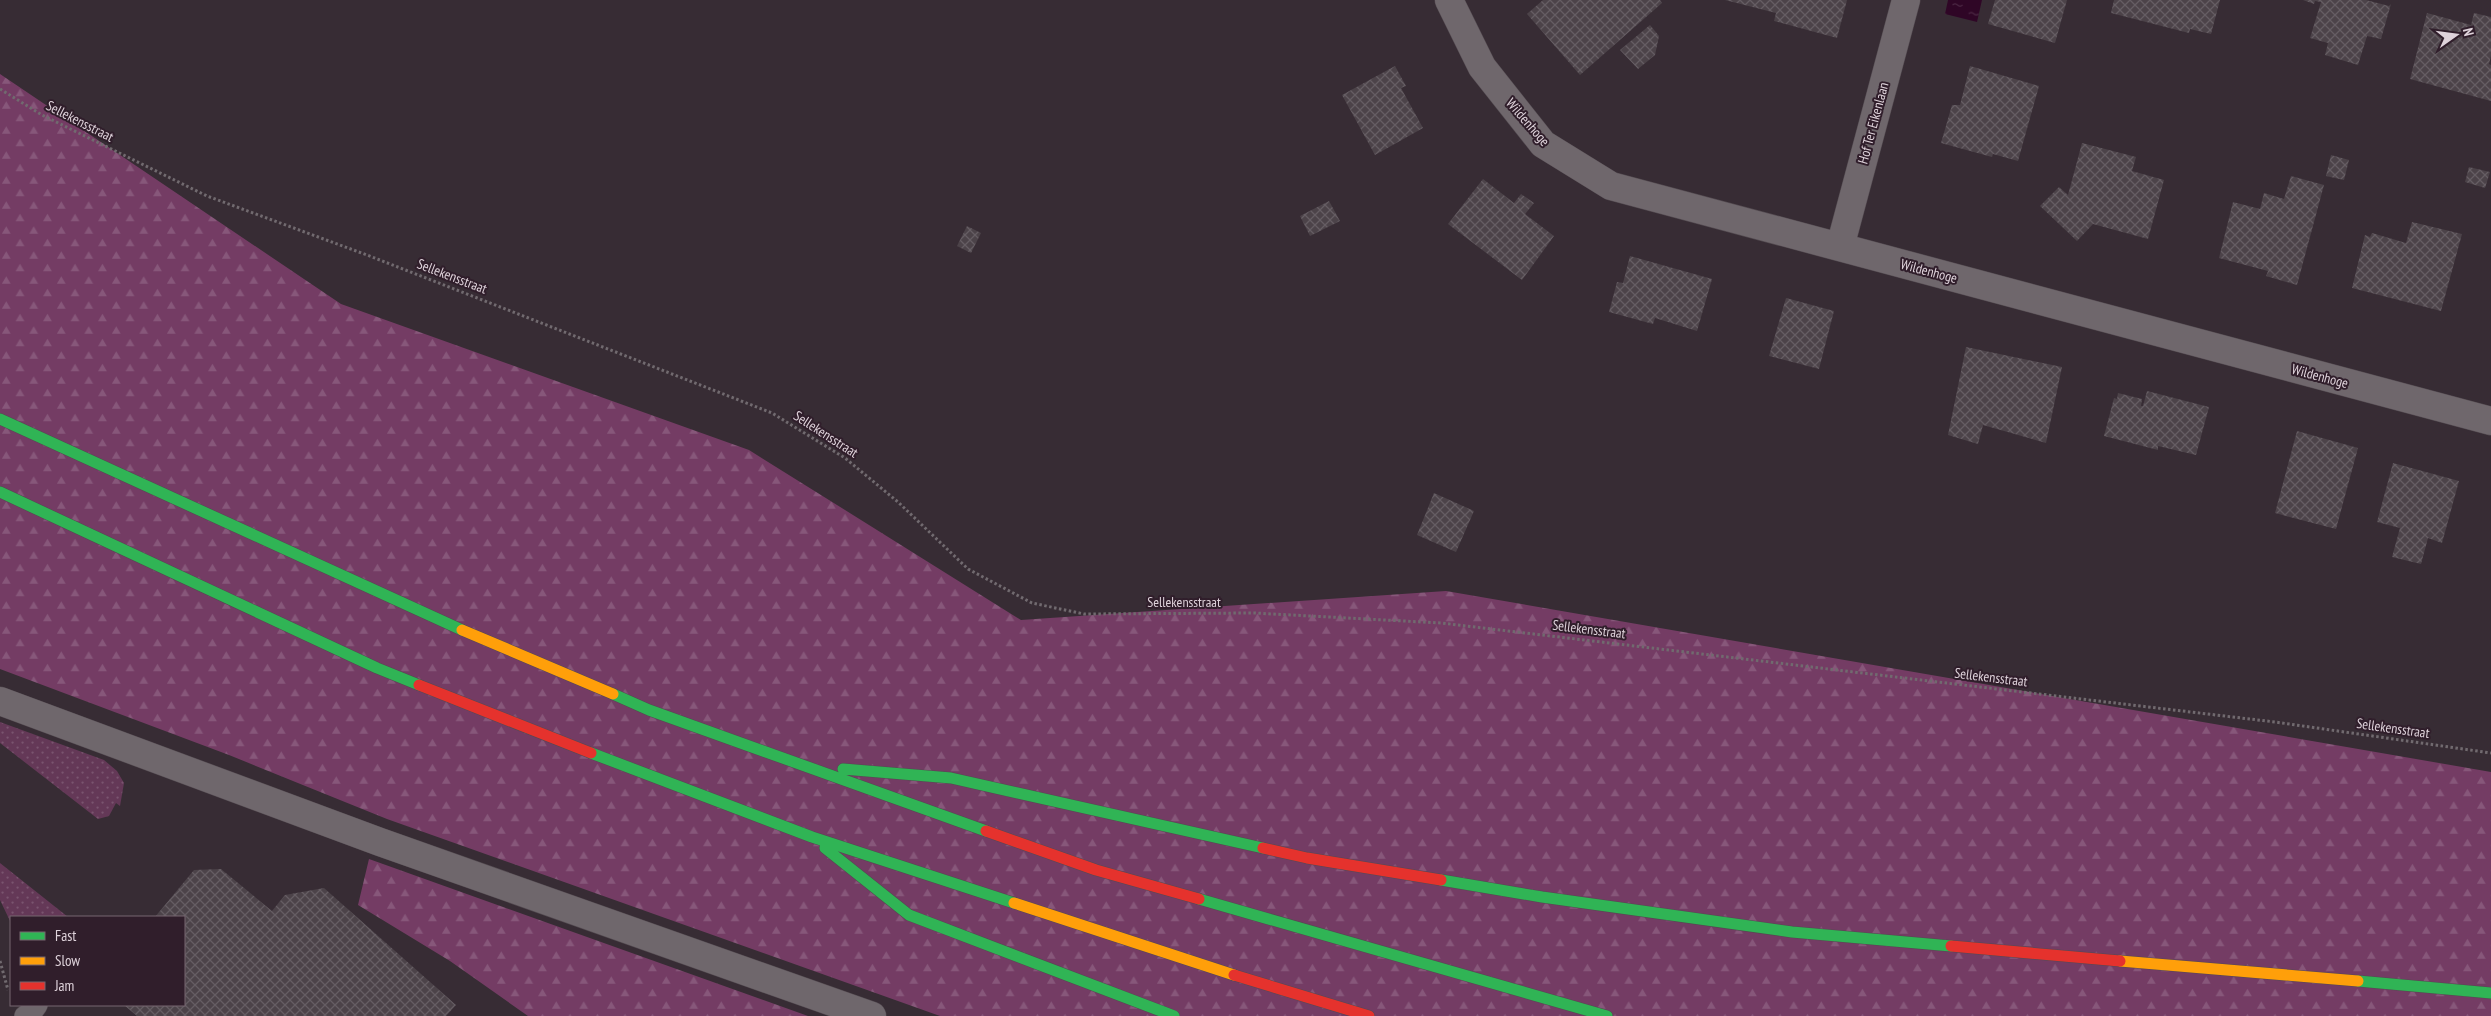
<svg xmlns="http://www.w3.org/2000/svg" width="2491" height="1016" font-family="'PT Sans Narrow',sans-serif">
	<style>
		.grass { fill: url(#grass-dots) }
		.forest { fill: url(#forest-firs) }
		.water { fill: url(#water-ripples) }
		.building { fill: url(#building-cross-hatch) }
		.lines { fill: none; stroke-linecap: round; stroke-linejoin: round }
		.lane-casing { stroke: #544b51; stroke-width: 22 }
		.street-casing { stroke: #544b51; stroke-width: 29 }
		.fast-casing { stroke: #544b51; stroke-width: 12 }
		.slow-casing { stroke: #544b51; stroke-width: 12 }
		.jam-casing { stroke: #544b51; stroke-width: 12 }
		.path { stroke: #716a6f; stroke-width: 3; stroke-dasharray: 2.5 2.5; stroke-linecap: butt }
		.lane { stroke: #6f676c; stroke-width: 21 }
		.street { stroke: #6f676c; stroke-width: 28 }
		.fast { stroke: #30b455; stroke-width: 11 }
		.slow { stroke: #ff9f0a; stroke-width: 11 }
		.jam { stroke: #e5322d; stroke-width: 11 }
		.labels { text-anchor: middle; stroke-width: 4; stroke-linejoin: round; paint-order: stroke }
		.street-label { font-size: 14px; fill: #dfd3db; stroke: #301e2b }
	</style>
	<defs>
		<pattern id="grass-dots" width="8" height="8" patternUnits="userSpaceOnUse" patternTransform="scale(1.25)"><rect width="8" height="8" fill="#643857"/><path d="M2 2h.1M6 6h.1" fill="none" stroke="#7a546f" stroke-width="1.8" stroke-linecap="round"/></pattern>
		<pattern id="forest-firs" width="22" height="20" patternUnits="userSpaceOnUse" patternTransform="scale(1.25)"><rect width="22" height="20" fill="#743c64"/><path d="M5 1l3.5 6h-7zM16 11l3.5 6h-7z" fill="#87577a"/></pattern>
		<pattern id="water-ripples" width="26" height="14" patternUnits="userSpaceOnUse" patternTransform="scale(1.25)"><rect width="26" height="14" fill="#2f0626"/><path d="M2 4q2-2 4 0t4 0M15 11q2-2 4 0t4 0" fill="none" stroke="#4d2945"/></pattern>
		<pattern id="building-cross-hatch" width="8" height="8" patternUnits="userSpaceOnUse" patternTransform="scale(1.25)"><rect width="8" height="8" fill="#4c4349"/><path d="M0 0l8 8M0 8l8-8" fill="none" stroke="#655d63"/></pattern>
	</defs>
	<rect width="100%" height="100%" fill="#372c34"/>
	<path class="grass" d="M0 722 104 760 117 771 124 783 120 806 116 803 109 816 98 819 0 743Z
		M0 863 68 917H11V923L0 900Z"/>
	<path class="forest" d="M0 74 341 304 749 450 1021 620 1446 591 2491 772V1016H940L387 819 229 755 0 669Z
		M369 859 808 1016H528L450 961 358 905Z"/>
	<path class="water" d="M1948 0H1982L1977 22 1945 14Z"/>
	<path class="building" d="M1543 0H1660L1662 3 1580 75 1527 14Z
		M1725 0H1847L1837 38 1774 21 1776 13Z
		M1995 0H2067L2055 43 1988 24Z
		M2114 0H2220L2211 34 2190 29 2189 33 2111 13Z
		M2303 0H2366L2389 6 2391 4 2381 39 2367 36 2358 65 2325 55 2328 43 2310 38 2321 2 2315 1 2314 4Z
		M2427 13 2471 25 2474 13 2491 17V56L2489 64 2491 65V101L2410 79Z
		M1650 25 1659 36 1655 55 1638 69 1620 50Z
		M1395 66 1406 86 1401 88 1423 128 1375 155 1342 95Z
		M1970 66 2039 86 2018 161 1993 154 1992 157 1941 143 1952 105H1960Z
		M2082 143 2136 157 2132 171 2164 180 2148 239 2093 224 2077 241 2040 206 2059 187 2068 195Z
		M2331 155 2349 160 2344 180 2326 176Z
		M2469 167 2490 172 2485 188 2465 182Z
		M2291 176 2324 185 2297 285 2266 276 2268 271 2219 258 2233 202 2260 209 2264 193 2284 199Z
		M1483 179 1514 203 1521 194 1534 203 1525 214 1554 236 1522 280 1448 224Z
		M1329 201 1340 221 1310 236 1300 216Z
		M2412 222 2462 234 2441 311 2352 288 2365 235 2370 237 2372 233 2406 243Z
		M967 226 981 233 971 253 957 246Z
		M1630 256 1712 279 1697 331 1655 318 1653 324 1609 312 1617 282 1623 283Z
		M1786 298 1834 311 1819 369 1769 356Z
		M1966 347 2062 367 2046 443 1983 425 1978 444 1948 435Z
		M2147 391 2209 407 2196 455 2158 446V450L2104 436 2114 398 2117 399 2118 393 2142 399 2141 406H2143Z
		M2297 431 2358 448 2336 529 2275 513Z
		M2393 463 2459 481 2442 543 2428 538 2421 564 2392 557 2400 528 2377 522Z
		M1434 493 1474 511 1456 552 1417 535Z
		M221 869 272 911 285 895 324 888 456 1005 446 1016H137L124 1005H184V917H155L194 870Z"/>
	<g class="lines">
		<defs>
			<path id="lane" d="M25 1016 32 1012 37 1005"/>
			<path id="street" d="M1449 0 1482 67 1543 144 1611 186 2491 421
				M1840 247 1906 0
				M0 701 380 842 872 1016"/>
			<path id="fast" d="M0 419 462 630
				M0 492 377 668 419 685
				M613 694 649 710 986 831
				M591 753 812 837 1014 903
				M843 769 951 778 1263 848
				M825 848 909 915 1174 1016
				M1441 880 1542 897 1792 932 1951 946
				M1199 899 1607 1016
				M2358 981 2491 993"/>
			<path id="slow" d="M462 630 613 694
				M1014 903 1234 975
				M2120 961 2358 981"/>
			<path id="jam" d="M419 685 591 753
				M986 831 1096 870 1199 899
				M1263 848 1307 858 1441 880
				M1951 946 2120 961
				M1234 975 1369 1016"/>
		</defs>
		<use href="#lane" class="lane-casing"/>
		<use href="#street" class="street-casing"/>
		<use href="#fast" class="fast-casing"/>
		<use href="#slow" class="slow-casing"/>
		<use href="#jam" class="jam-casing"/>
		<path class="path" d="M0 89 42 115 207 196 367 255 772 413 845 458 898 502 968 569 1032 603 1084 614 1254 613 1441 623 2275 722 2491 753
			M0 961 8 990"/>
		<use href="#lane" class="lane"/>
		<use href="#street" class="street"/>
		<use href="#fast" class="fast"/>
		<use href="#slow" class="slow"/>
		<use href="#jam" class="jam"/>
	</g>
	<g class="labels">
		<g class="street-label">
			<text transform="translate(80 121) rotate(27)" y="5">Sellekensstraat</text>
			<text transform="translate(1528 122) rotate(49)" y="5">Wildenhoge</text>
			<text transform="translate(1873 123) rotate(-75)" y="5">Hof Ter Eikenlaan</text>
			<text transform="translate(1929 271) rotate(15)" y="5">Wildenhoge</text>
			<text transform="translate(452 276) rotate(21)" y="5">Sellekensstraat</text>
			<text transform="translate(2320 376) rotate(15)" y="5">Wildenhoge</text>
			<text transform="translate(826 434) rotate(33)" y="5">Sellekensstraat</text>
			<text x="1184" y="607">Sellekensstraat</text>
			<text transform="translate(1589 629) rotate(7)" y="5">Sellekensstraat</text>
			<text transform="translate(1991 677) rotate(7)" y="5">Sellekensstraat</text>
			<text transform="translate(2393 728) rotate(8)" y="5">Sellekensstraat</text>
		</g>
	</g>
	<rect x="10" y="916" width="175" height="90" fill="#301e2b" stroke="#766671"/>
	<rect x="20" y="932" width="25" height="8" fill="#30b455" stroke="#766671"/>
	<text x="55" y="941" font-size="15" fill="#dfd3db">Fast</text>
	<rect x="20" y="957" width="25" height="8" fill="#ff9f0a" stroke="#766671"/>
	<text x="55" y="966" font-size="15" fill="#dfd3db">Slow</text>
	<rect x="20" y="982" width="25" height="8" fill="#e5322d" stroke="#766671"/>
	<text x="55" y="991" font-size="15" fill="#dfd3db">Jam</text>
	<g transform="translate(2456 35) rotate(76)" stroke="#301e2b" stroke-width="4" paint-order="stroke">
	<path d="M0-4L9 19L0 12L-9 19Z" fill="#dfd3db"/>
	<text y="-8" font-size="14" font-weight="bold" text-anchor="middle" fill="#dfd3db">N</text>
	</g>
</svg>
